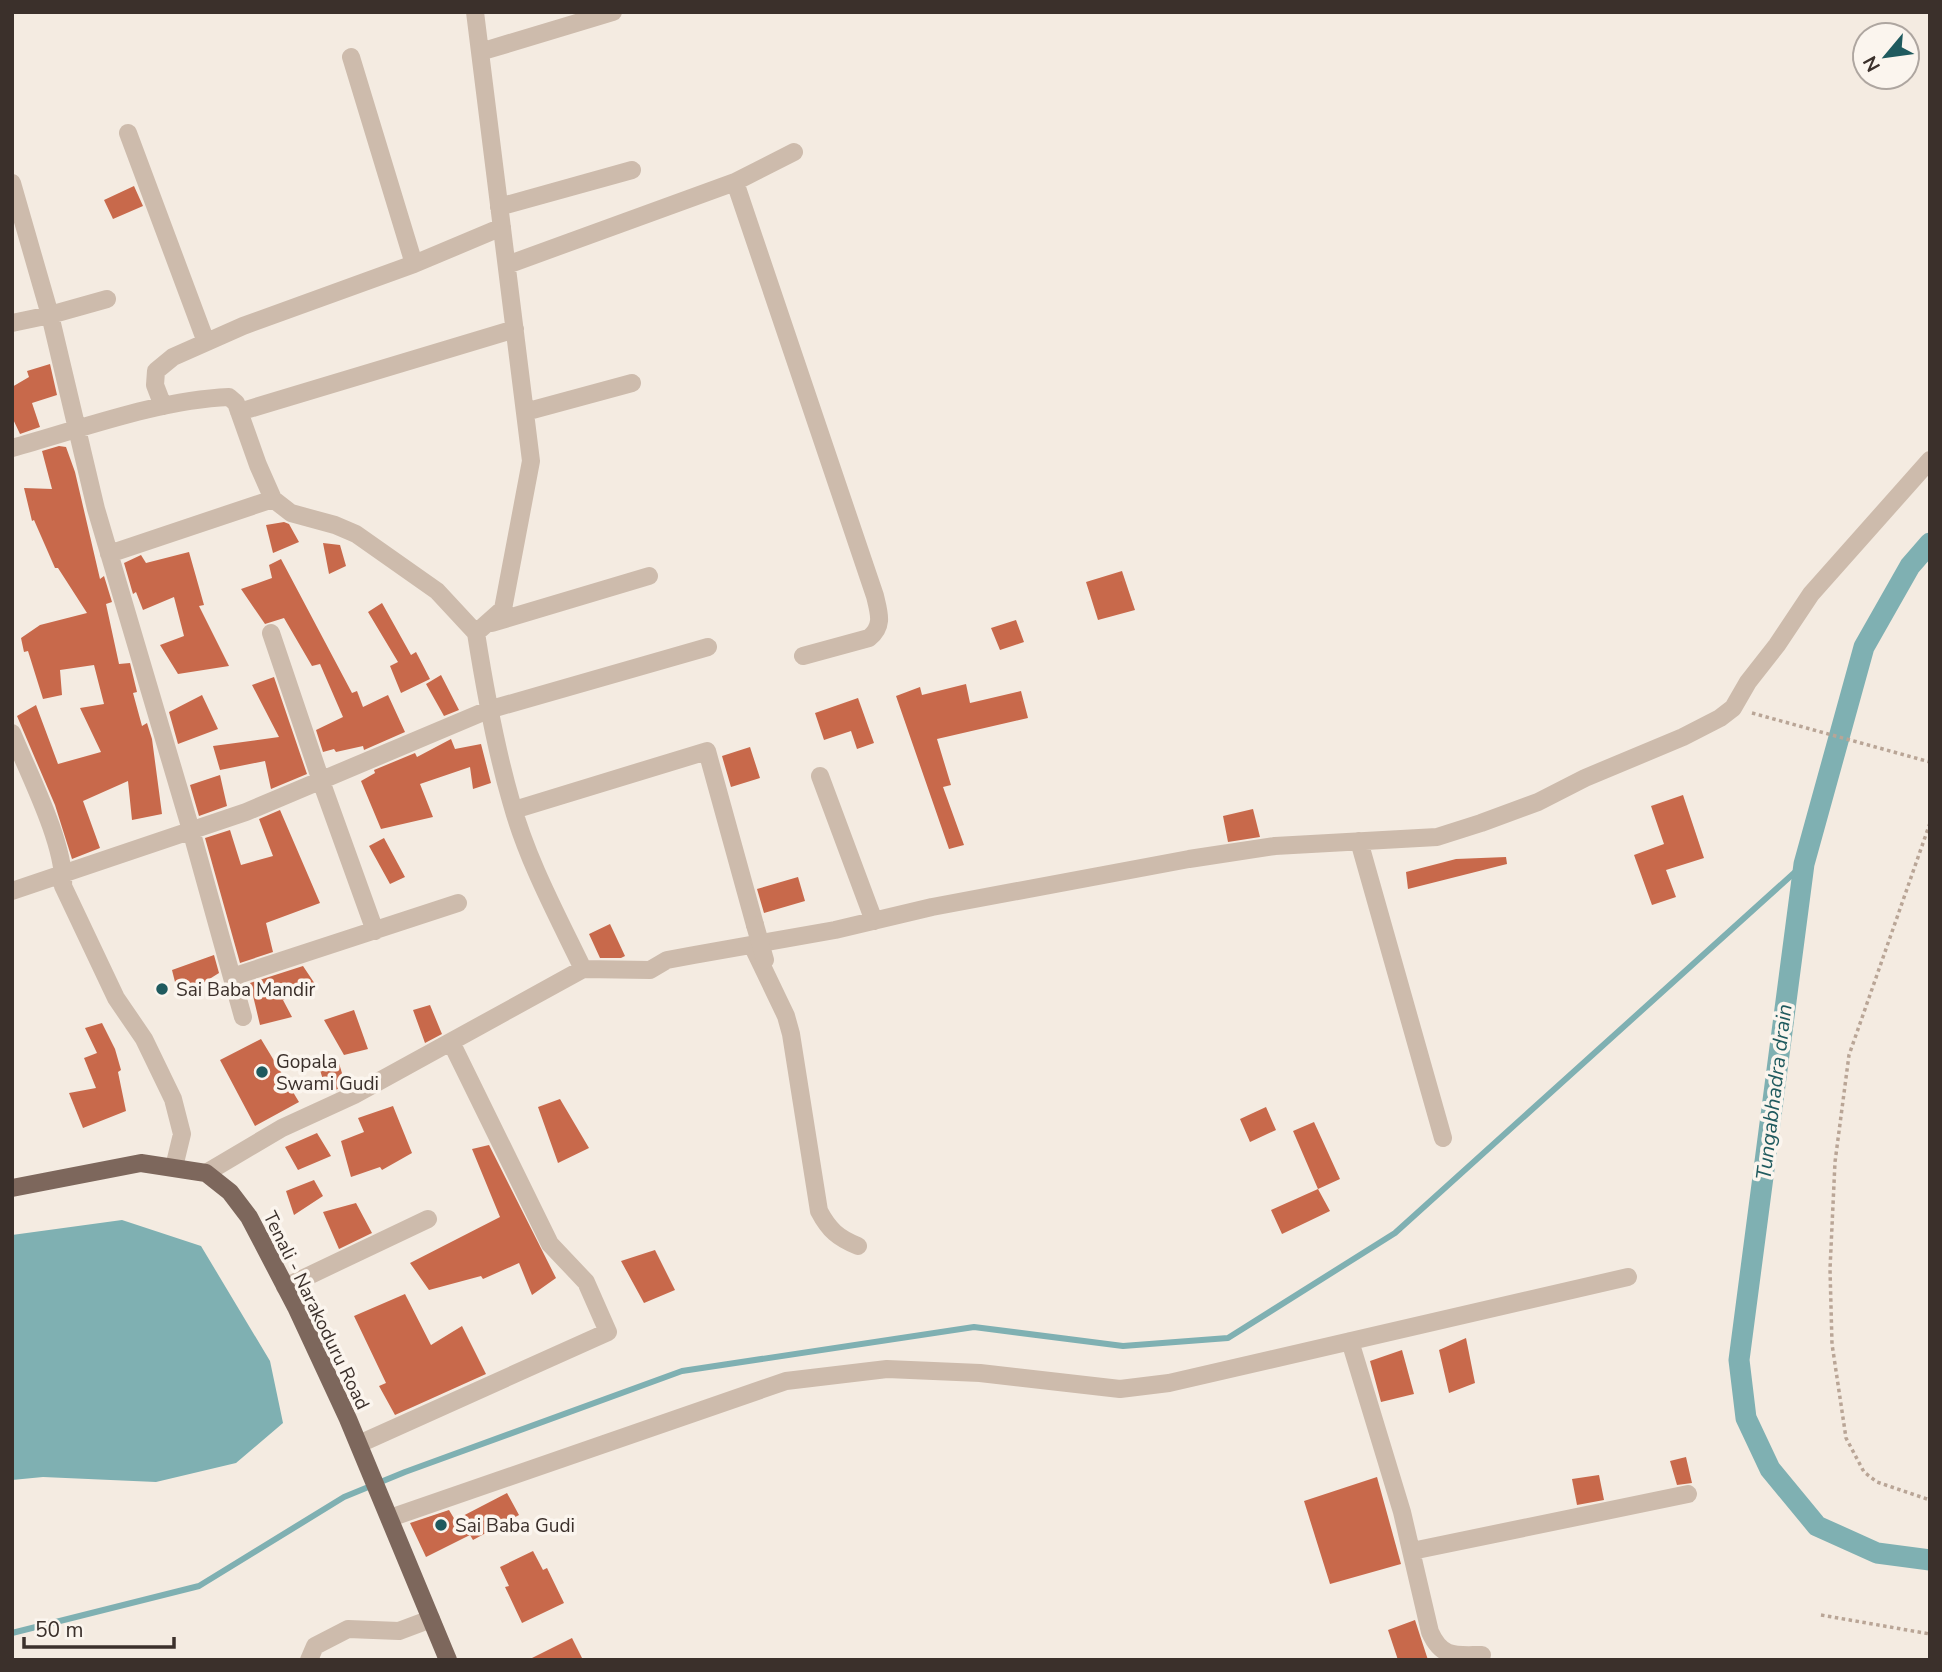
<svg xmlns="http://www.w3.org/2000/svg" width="1942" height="1672" font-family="'Nunito Sans',sans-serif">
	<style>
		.water { fill: #7fb0b2 }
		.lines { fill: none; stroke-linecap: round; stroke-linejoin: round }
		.stream { stroke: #7fb0b2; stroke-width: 6 }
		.canal { stroke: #7fb0b2; stroke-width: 21 }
		.building { fill: #c8694b }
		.path { stroke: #b9a596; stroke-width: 3.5; stroke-dasharray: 3.5 3.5; stroke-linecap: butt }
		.minor { stroke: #cdbbac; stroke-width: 18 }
		.major { stroke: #7d675c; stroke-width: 18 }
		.minor-bridge { stroke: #cdbbac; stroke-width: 18 }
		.poi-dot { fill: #1f5a5e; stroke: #fbf5ee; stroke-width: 2.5 }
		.labels { text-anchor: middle; stroke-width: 7; stroke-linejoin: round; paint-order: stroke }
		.poi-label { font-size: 19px; fill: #3b302b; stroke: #fbf5ee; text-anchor: start }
		.street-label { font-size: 19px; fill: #3b302b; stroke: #fbf5ee }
		.water-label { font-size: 21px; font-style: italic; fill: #1f5a5e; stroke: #fbf5ee }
	</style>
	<rect width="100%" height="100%" fill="#f4ebe1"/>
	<path class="water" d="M122 1220 201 1246 270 1361 283 1423 236 1463 156 1482 43 1477 12 1480V1235Z"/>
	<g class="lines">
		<path class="stream" d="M12 1633 199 1586 344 1497 405 1472 682 1371 974 1327 1123 1346 1228 1338 1395 1233 1804 864"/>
		<path class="canal" d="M1930 543 1910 566 1864 647 1804 864 1739 1360 1746 1418 1770 1469 1817 1526 1877 1553 1930 1560"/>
	</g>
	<path class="building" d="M134 186 143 206 113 219 104 200Z
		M50 364 57 395 32 403 40 427 20 434 12 417V387L29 377 27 371Z
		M59 446 66 447 75 472 100 579 104 576 112 602 106 604 119 664 130 663 137 692 133 693 142 726 147 723 152 739 162 814 132 820 128 781 83 801 100 848 72 859 55 805 17 716 36 705 58 764 101 752 80 708 104 704 94 665 60 670 62 695 43 699 28 651 24 652 21 638 40 625 87 613 58 568H55L34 520 32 521 24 488 52 489 42 451Z
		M284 522 289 524 299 542 273 553 266 525Z
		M323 543 340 545 346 566 329 574Z
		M189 552 204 605 199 606 229 666 178 674 160 645 184 636 174 597 143 610 136 592 133 594 124 563 141 555 146 563Z
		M281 559 352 693 357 691 363 707 388 695 405 732 364 750 363 746 336 752 334 749 323 752 316 730 343 717 320 664 312 666 284 618 265 624 241 589 272 578 269 565Z
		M1122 571 1135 610 1098 620 1086 582Z
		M382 603 411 655 416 652 430 679 401 693 390 666 398 662 368 612Z
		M1016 620 1024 642 1000 650 991 628Z
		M441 675 459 710 444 716 426 684Z
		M274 677 307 774 271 789 265 761 220 770 213 746 279 737 252 685Z
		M966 684 970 703 1021 691 1028 718 937 739 951 785 943 787 964 845 949 849 896 696 920 687 922 695Z
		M202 695 218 729 178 744 169 712Z
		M858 698 874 743 857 749 851 731 824 740 815 713Z
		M451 739 455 749 481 744 491 783 473 789 470 767 420 784 433 817 381 829 361 781 375 773 374 770 415 753 417 757Z
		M750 747 760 778 731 787 722 756Z
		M220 775 227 806 199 816 190 785Z
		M1683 795 1704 858 1666 870 1676 897 1652 905 1634 855 1664 844 1651 806Z
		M1253 809 1260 837 1228 842 1223 816Z
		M280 810 320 903 266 923 273 952 240 963 205 838 230 830 241 865 273 856 259 819Z
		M384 838 405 877 390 884 369 846Z
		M1506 857 1507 864 1408 889 1406 872 1456 859Z
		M798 877 805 901 764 913 757 889Z
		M610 924 625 956 621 958H600L589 934Z
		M214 955 219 973 179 998 172 970Z
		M303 966 315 984 283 1000 292 1017 260 1025 250 983Z
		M430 1005 442 1034 425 1043 413 1010Z
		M354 1010 368 1049 344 1055 324 1020Z
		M102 1023 115 1049 121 1070 118 1072 126 1111 83 1128 69 1093 96 1088 84 1058 97 1053 85 1028Z
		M261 1039 299 1102 255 1126 220 1060Z
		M337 1057 346 1086 327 1093 317 1060Z
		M560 1099 589 1148 558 1163 538 1107Z
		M393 1106 412 1153 382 1170 380 1167 351 1177 341 1141 364 1132 358 1118Z
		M1266 1107 1276 1130 1250 1142 1240 1119Z
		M1314 1122 1340 1179 1318 1189 1293 1131Z
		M317 1133 331 1156 298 1170 285 1147Z
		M489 1145 556 1278 532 1295 519 1263 483 1279 481 1276 429 1290 410 1263 500 1217 472 1149Z
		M314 1180 323 1196 294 1215 286 1191Z
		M1318 1189 1330 1211 1282 1234 1271 1210Z
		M356 1203 372 1233 339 1249 323 1212Z
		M655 1250 675 1290 644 1303 621 1261Z
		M405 1294 431 1345 462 1326 486 1374 395 1415 379 1386 386 1383 354 1316Z
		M1466 1338 1475 1383 1449 1393 1439 1350Z
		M1402 1350 1414 1394 1381 1402 1370 1361Z
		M1686 1457 1692 1483 1677 1485 1670 1461Z
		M1599 1475 1604 1500 1577 1505 1572 1479Z
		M1377 1477 1401 1564 1330 1584 1304 1501Z
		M507 1493 519 1515 473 1540 470 1535 426 1557 410 1523 449 1510 455 1520Z
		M533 1551 543 1570 547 1568 564 1603 522 1623 505 1587 509 1586 500 1567Z
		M1415 1620 1428 1660H1398L1388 1630Z
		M572 1638 583 1660H528Z"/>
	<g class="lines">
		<path class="path" d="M1752 713 1930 762
			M1930 823 1849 1055 1835 1162 1830 1269 1832 1344 1846 1438 1864 1472 1877 1482 1930 1500
			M1821 1615 1930 1634"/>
		<path class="minor" d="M480 52 613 12
			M351 57 414 264
			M128 133 206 342
			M735 182 875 596C879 613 884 626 869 638L803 656
			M12 183 50 315 107 299
			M499 207 632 170
			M507 265 735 182 794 152
			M12 323 50 315 96 509 191 830 243 1017
			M163 406 155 385 156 371 173 357 243 326 414 264 502 227
			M239 412 515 329
			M525 412 632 383
			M12 448C81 429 158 400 229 397L236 403 258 465 273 499 291 513 335 525 356 534 437 591 476 633
			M109 554 273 499
			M492 623 649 576
			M271 633 321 781 375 931
			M12 733C28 772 66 846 63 886L116 998 144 1039 173 1099 182 1134 174 1167
			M820 776 874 921
			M514 810 707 751 755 925
			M1359 841 1443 1138
			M12 891 246 812 488 710 708 647
			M753 947 786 1016 791 1034 819 1211C829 1230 838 1238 858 1246
			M583 969 650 970 667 960 694 955 835 930 932 907 1189 859 1275 846 1437 837 1481 823 1538 802 1585 778 1683 737 1720 718 1733 708 1748 682 1777 645 1811 594 1930 460
			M232 977 458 903
			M206 1173 282 1128 354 1095 583 969C557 915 527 860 511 801 495 746 485 690 476 633L503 609 531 461 475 12
			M285 1287 428 1219
			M1350 1341 1402 1512 1430 1632C1442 1659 1456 1655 1482 1655
			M359 1444 608 1332 586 1282 550 1244 451 1042
			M390 1518 786 1381 887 1369 980 1373 1120 1389 1169 1383 1628 1277
			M1412 1551 1688 1494
			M309 1660 315 1646 348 1629 399 1631 431 1619"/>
		<path class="major" d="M12 1188 141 1163 206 1173 230 1192 249 1217 296 1307 348 1419 448 1660"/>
		<path class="minor-bridge" d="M755 925 765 960"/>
	</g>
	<g class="poi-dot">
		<circle cx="162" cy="989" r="7"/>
		<circle cx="262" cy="1072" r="7"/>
		<circle cx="441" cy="1525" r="7"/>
	</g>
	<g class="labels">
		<g class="poi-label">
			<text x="176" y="996">Sai Baba Mandir</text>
			<text x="276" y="1068">Gopala<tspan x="276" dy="22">Swami Gudi</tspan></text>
			<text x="455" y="1532">Sai Baba Gudi</text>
		</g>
		<g class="street-label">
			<text transform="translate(317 1310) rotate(64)" y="7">Tenali - Narakoduru Road</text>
		</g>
		<g class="water-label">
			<text transform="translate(1774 1092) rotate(-83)" y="7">Tungabhadra drain</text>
		</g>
	</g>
	<rect width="1942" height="1672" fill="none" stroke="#3b302b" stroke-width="28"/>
	<g transform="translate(1886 56) rotate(241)"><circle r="33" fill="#fbf5ee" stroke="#aea6a0" stroke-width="2"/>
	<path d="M0-5L12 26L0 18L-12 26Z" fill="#1f5a5e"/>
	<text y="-10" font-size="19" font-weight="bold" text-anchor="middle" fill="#3b302b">N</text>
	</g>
	<path d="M24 1637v10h150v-10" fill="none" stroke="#3b302b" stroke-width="3.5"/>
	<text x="35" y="1637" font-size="21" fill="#3b302b" stroke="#fbf5ee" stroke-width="5" paint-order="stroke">50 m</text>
</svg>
